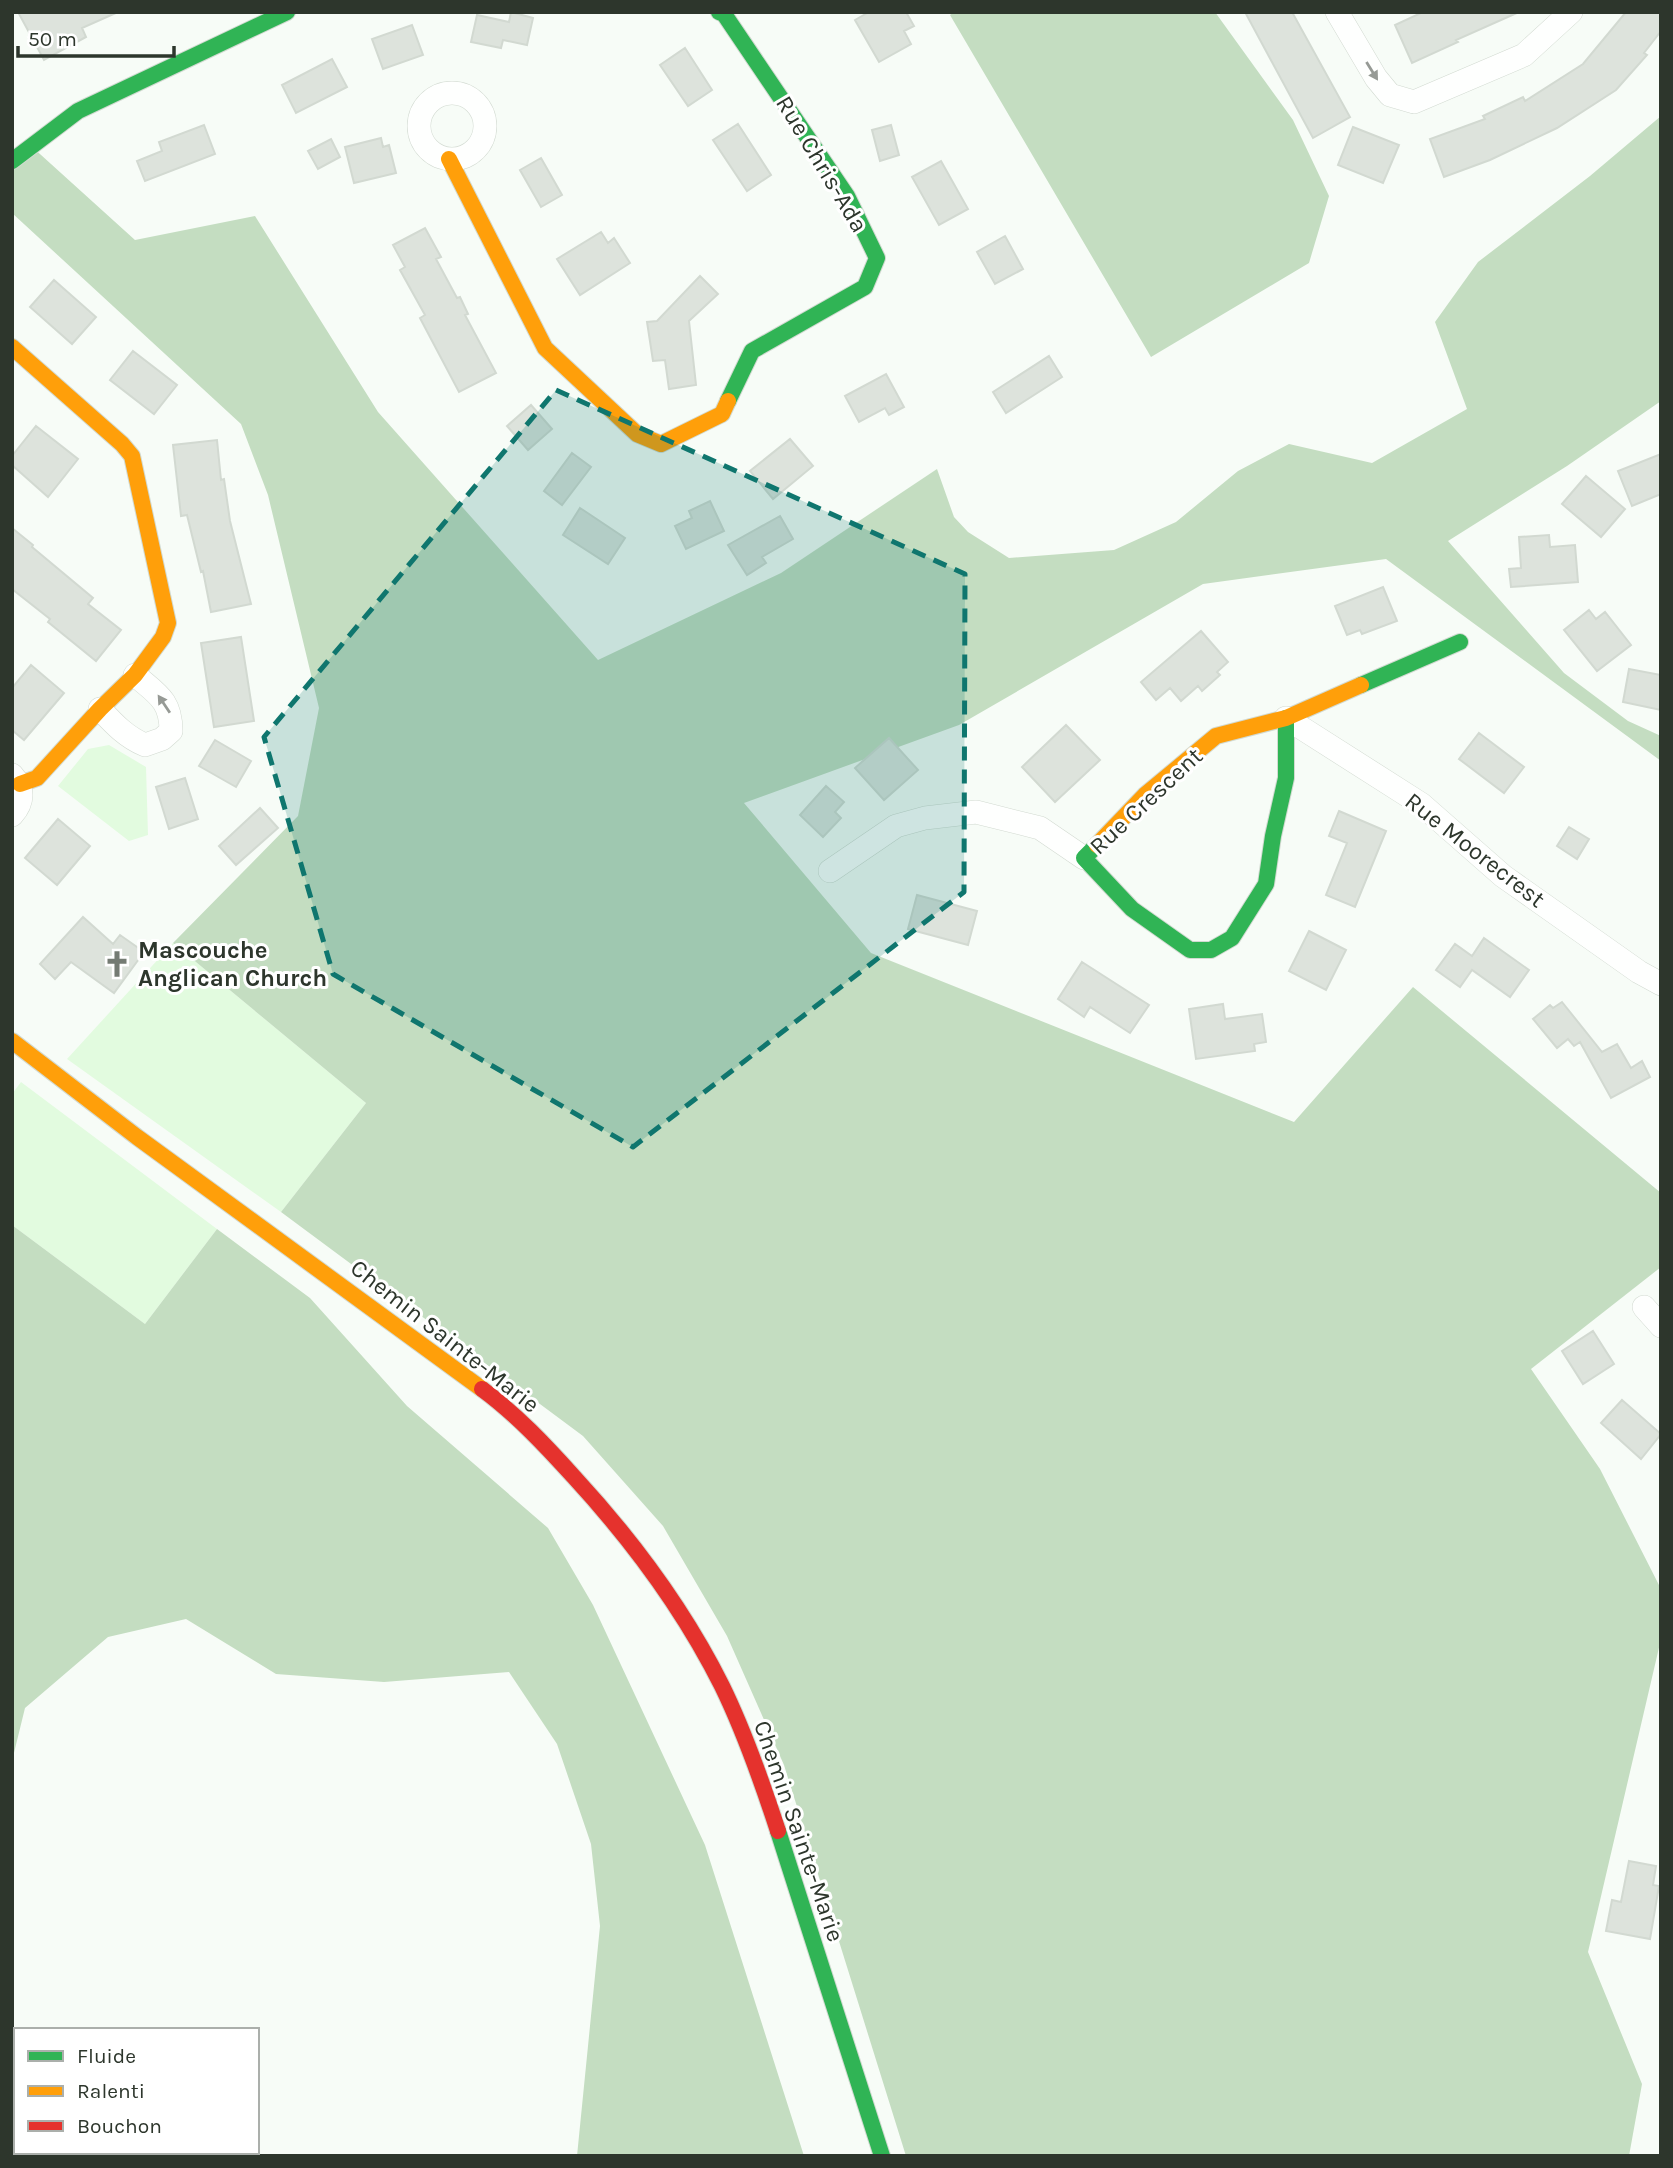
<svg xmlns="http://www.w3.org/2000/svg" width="1673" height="2168" font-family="Karla,sans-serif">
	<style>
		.green { fill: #e2fbdf }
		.forest { fill: #c4ddc1 }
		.building { fill: #dde3dc; stroke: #d2d9d1; stroke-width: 2 }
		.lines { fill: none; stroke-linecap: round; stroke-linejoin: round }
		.street-casing { stroke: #d2dad1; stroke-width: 24 }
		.fast-casing { stroke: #d2dad1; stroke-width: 18 }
		.slow-casing { stroke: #d2dad1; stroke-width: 18 }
		.jam-casing { stroke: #d2dad1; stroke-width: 18 }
		.street { stroke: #fefffe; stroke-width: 23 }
		.fast { stroke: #30b455; stroke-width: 16 }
		.slow { stroke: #ff9f0a; stroke-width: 16 }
		.jam { stroke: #e5322d; stroke-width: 16 }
		.oneway { fill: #969a95 }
		.marked { fill: #0f766e; fill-opacity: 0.2; stroke: #0f766e; stroke-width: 5; stroke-dasharray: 14 9; stroke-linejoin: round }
		.labels { text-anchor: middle; stroke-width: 6; stroke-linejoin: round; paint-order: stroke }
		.street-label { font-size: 24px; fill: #2d362c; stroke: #fff }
		.poi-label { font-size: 24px; font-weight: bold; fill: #2d362c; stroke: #fff; text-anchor: start }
	</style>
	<rect width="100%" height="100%" fill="#f7fcf7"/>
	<path class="green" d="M109 745 146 767 148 835 129 841 58 786 88 749Z
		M173 943 366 1103 281 1212 67 1059Z
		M21 1082 217 1229 145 1324 12 1225V1094Z"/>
	<path class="forest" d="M954 12H1215L1293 120 1329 196 1309 263 1151 357 950 15Z
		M1661 116V401L1567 466 1448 541 1564 673 1628 721 1661 736V761L1386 559 1203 584 959 725 744 803 871 953 1294 1122 1413 987 1661 1193V1267L1531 1369 1600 1469 1661 1589V1639L1588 1952 1642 2084 1629 2156H906L784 1765 727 1636 663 1526 583 1436 281 1212 366 1103 173 943 298 816 319 708 268 495 241 424 12 213V162L30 145 135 240 255 216 378 412 598 660 781 573 937 469 954 517 968 532 1009 558 1114 550 1176 522 1238 471 1289 444 1372 463 1467 409 1435 322 1478 262 1590 176Z
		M12 1225 145 1324 217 1229 310 1298 407 1406 548 1528 593 1605 705 1845 804 2156H577L600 1926 591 1844 557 1744 509 1672 384 1682 276 1674 186 1619 108 1637 25 1708 12 1761Z"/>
	<path class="building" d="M18 12H118L82 28 86 37 44 60Z
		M511 12 533 18 527 45 503 40 501 48 471 42 477 15 509 22Z
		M869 12H906L914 26 904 31 911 44 879 62 855 20Z
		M1245 12H1292L1350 117 1313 138Z
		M1423 12H1519L1456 40 1458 42 1412 63 1395 25Z
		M1626 12H1661V31L1644 53 1647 55 1616 90 1557 128 1490 160 1444 177 1430 139 1485 119 1483 116 1523 97 1525 101 1583 64Z
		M412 25 423 55 383 69 372 39Z
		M685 48 712 90 688 106 660 65Z
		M332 59 347 87 296 113 282 85Z
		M738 124 771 175 747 191 713 140Z
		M204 125 215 154 145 181 137 161 162 151 159 142Z
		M891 125 899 155 880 161 872 130Z
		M1353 127 1399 145 1383 183 1338 165Z
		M381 138 383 147 389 145 396 173 354 183 345 147Z
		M331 139 340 157 318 169 308 151Z
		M541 158 562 195 541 207 520 170Z
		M941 161 968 209 939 225 912 177Z
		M425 228 441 257 436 259 457 298 460 297 468 314 465 315 496 373 459 392 420 318 425 315 400 270 405 267 393 245Z
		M601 232 608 243 614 238 630 263 580 295 557 259Z
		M1005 236 1023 269 995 284 977 252Z
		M700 276 718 294 689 321 696 385 669 389 665 360 653 361 647 322 657 321Z
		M54 280 96 317 72 344 30 307Z
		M133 351 177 385 154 414 110 380Z
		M1049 356 1062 377 1006 413 993 392Z
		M886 374 904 407 889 415 885 408 859 422 845 396Z
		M531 405 552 429 528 450 507 426Z
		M36 426 78 459 48 497 12 465V456Z
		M790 439 813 466 773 499 750 471Z
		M217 440 221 480 224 479 230 521 251 604 211 612 203 571 201 572 187 515 181 516 173 445Z
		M572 453 591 467 562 505 544 491Z
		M1661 454V494L1632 506 1618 471Z
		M1586 476 1625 509 1601 537 1562 504Z
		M710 501 724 531 686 549 675 526 692 518 689 511Z
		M580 508 625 538 608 564 563 535Z
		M780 516 793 539 762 557 766 563 747 575 728 545Z
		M12 528 33 545 32 547 93 598 88 604 121 630 96 661 48 622 50 619 12 589Z
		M1549 535 1550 547 1575 545 1578 582 1511 587 1509 569 1521 568 1519 537Z
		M1383 587 1397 621 1362 634 1360 630 1347 635 1335 606Z
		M1589 610 1596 619 1605 612 1631 645 1597 671 1564 630Z
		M1201 631 1228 662 1217 672 1220 675 1202 691 1198 686 1181 701 1170 688 1156 700 1141 682Z
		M241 637 254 721 214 727 201 643Z
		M31 665 64 693 24 740 12 730V688Z
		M1629 669 1661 675V710L1623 702Z
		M1066 725 1100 760 1055 802 1022 767Z
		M1479 733 1524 767 1504 793 1459 759Z
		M889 738 918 770 884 800 855 768Z
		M215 740 251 761 236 787 199 766Z
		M185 778 198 819 169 829 156 787Z
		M826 786 844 802 835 812 841 818 823 837 800 815Z
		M260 808 278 828 236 865 219 846Z
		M1339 811 1386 831 1355 907 1326 895 1347 843 1329 836Z
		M58 819 90 846 57 885 25 858Z
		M1569 827 1589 839 1577 859 1557 846Z
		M917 895 977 911 968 945 908 929Z
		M83 917 113 944 120 935 144 952 114 993 71 962 55 979 40 964Z
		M1309 931 1346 950 1326 990 1289 971Z
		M1484 938 1529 970 1510 997 1472 970 1460 987 1436 970 1455 944 1472 956Z
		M1082 962 1149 1005 1130 1033 1090 1007 1084 1017 1058 999Z
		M1562 1002 1602 1052 1617 1044 1631 1068 1642 1061 1650 1077 1611 1098 1580 1042 1574 1046 1568 1039 1557 1048 1533 1019 1550 1005 1553 1008Z
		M1223 1004 1225 1019 1262 1014 1266 1042 1254 1044 1255 1051 1196 1059 1189 1009Z
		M1593 1331 1614 1364 1583 1384 1562 1351Z
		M1622 1400 1661 1434 1641 1459 1601 1423Z
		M1629 1861 1656 1866 1653 1885 1659 1886 1650 1939 1606 1931 1612 1900 1621 1902Z"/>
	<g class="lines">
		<defs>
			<path id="street" d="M1337 12 1376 78 1390 95 1414 102 1524 55 1571 12
				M419 126a33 33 0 1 1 66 0a33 33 0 1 1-66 0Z
				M100 709C114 724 126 737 145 745L162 739 171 731C171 700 157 694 135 675
				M1286 718 1421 804 1503 876 1639 972 1661 984
				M12 775C24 788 24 802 12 815
				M830 871 896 826 925 818 976 812 1040 828 1084 858
				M1644 1307 1661 1326"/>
			<path id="fast" d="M719 12 724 14 847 196 877 258 865 287 752 351 728 401
				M12 161 78 111 287 12
				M1361 685 1460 642
				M1097 845 1084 858 1132 909 1190 950H1211L1232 938 1266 884 1273 836 1286 778V718
				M778 1831 882 2156"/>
			<path id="slow" d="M449 159 545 348 637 434 661 444 722 414 728 401
				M12 347 122 444 132 456 168 623 163 637 135 675 100 709 37 778 20 784
				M1097 845 1145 795 1216 736 1286 718 1361 685
				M12 1041 137 1137 482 1389"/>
			<path id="jam" d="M482 1389C516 1414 546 1446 574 1477 632 1540 684 1610 722 1686 745 1733 762 1782 778 1831"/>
		</defs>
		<use href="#street" class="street-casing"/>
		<use href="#fast" class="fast-casing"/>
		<use href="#slow" class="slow-casing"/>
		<use href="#jam" class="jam-casing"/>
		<use href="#street" class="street"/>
		<use href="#fast" class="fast"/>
		<use href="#slow" class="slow"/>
		<use href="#jam" class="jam"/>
	</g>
	<defs><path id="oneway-solid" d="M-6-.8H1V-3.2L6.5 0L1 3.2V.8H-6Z" transform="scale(1.75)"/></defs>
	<g class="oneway">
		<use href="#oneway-solid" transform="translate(1372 71) rotate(58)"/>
		<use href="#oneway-solid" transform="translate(164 704) rotate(-124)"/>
	</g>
	<path class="marked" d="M556 390 965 574 964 892 633 1147 333 974 264 737Z"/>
	<defs>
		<symbol id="church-bare" viewBox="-9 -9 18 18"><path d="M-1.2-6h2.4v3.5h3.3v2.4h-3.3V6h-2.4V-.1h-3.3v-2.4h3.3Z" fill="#747b73" stroke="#fff" stroke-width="2.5" paint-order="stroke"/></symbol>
	</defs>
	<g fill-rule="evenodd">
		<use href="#church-bare" x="98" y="945" width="38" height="38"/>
	</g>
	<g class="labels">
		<g class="street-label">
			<text transform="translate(822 164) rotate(59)" y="8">Rue Chris-Ada</text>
			<text transform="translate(1146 801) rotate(-43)" y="8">Rue Crescent</text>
			<text transform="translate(1475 850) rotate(38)" y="8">Rue Moorecrest</text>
			<text transform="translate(445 1336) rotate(38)" y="8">Chemin Sainte-Marie</text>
			<text transform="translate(799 1831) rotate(71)" y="8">Chemin Sainte-Marie</text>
		</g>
		<g class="poi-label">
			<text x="138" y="958">Mascouche<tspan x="138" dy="28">Anglican Church</tspan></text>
		</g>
	</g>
	<rect width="1673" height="2168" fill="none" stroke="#2d362c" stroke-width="28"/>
	<rect x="14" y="2028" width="245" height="126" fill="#ffffff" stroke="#abafab" stroke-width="2"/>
	<rect x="28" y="2051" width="35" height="10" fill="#30b455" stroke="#abafab" stroke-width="2"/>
	<text x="77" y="2063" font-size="21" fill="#2d362c">Fluide</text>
	<rect x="28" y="2086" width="35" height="10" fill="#ff9f0a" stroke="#abafab" stroke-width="2"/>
	<text x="77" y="2098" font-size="21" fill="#2d362c">Ralenti</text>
	<rect x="28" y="2121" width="35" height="10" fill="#e5322d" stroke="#abafab" stroke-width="2"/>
	<text x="77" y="2133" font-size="21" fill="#2d362c">Bouchon</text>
	<path d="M18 46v10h156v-10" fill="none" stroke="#2d362c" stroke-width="3.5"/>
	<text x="28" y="46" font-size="21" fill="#2d362c" stroke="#ffffff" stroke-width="5" paint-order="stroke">50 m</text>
</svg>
